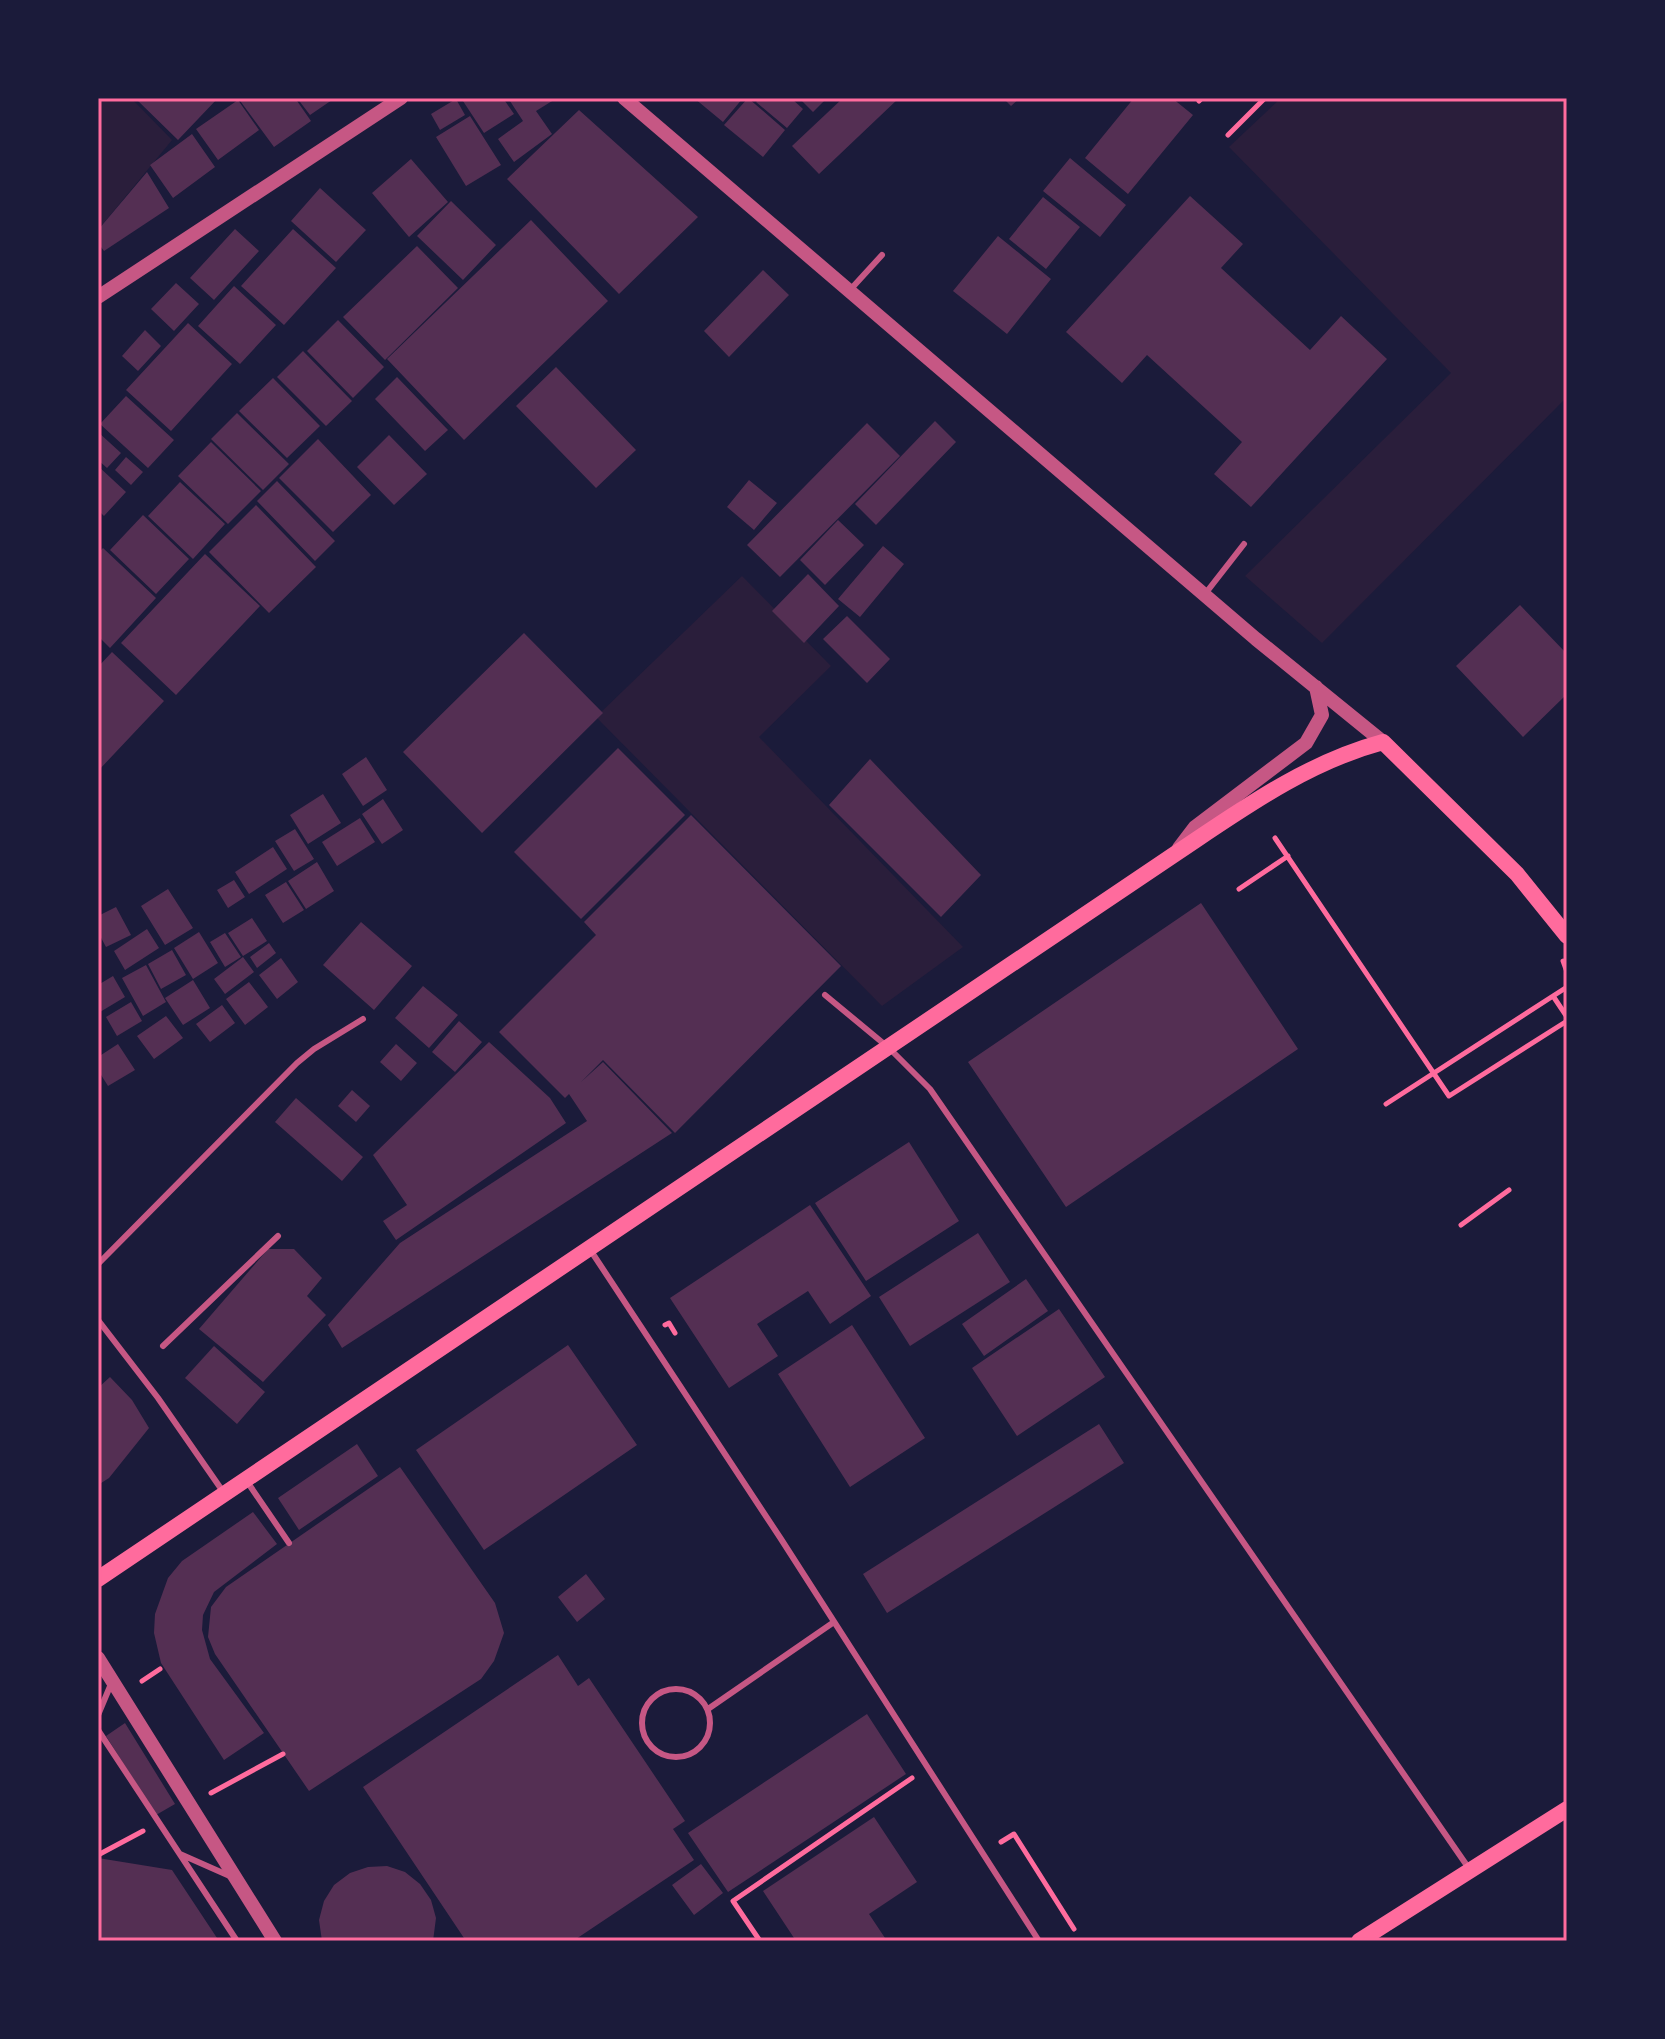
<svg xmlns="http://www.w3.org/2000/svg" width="1665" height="2039" font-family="Ubuntu,sans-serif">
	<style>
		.green { fill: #2a1e3b }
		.building { fill: #542f53 }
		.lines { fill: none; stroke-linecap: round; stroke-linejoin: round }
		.path { stroke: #ff6b9d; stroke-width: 5 }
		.service { stroke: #c65784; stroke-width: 6 }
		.tertiary { stroke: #c65784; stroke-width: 14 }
		.secondary { stroke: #ff6b9d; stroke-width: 16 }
		.neatline { fill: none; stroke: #ff6b9d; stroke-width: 3 }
	</style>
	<rect width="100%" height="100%" fill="#1b1b3a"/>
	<path class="green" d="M98 98H131L172 140 98 230Z
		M1281 98H1567V397L1322 643 1245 576 1451 373 1229 147Z
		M742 576 831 666 759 737 963 947 882 1006 596 717Z"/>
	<path class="building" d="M135 98H218L178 140Z
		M238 98H295L311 121 274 147Z
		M297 98H335L310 115Z
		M461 98H503L514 114 484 133Z
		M508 98H557L536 111 552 134 514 162 498 139 523 121Z
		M694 98H743L723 122Z
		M748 98 785 130 763 157 724 125Z
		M760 98H791L803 109 787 128 756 102Z
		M799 98H827L813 112Z
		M843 98H899L819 174 792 146Z
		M1003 98H1020L1011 106Z
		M1134 98H1172L1193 115 1128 194 1085 158Z
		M456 99 465 115 440 130 431 114Z
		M238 100 259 130 218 160 196 129Z
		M579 110 698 217 619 294 507 179Z
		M470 116 501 165 466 186 436 137Z
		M192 134 215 167 173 198 150 165Z
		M1070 158 1126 205 1100 237 1043 191Z
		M411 159 448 202 409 237 372 193Z
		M147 172 169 208 104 251 98 243V230Z
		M320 188 366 230 336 262 291 221Z
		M1190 196 1243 244 1221 268 1310 350 1341 316 1387 359 1251 507 1214 474 1242 442 1147 355 1122 383 1066 332Z
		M1043 197 1080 227 1046 269 1009 239Z
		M451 201 496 245 463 280 417 236Z
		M531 220 608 301 464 440 387 359Z
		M235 229 259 251 214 300 190 278Z
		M293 229 336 268 284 325 241 286Z
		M998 236 1051 279 1007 334 953 291Z
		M417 246 458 288 385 360 343 317Z
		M763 270 789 295 729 357 704 331Z
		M176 283 199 304 174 331 151 309Z
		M234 286 276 325 240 364 198 326Z
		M338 320 384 367 353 398 307 351Z
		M188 323 232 364 171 431 126 390Z
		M145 330 161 346 138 371 122 356Z
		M303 351 352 401 326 426 277 377Z
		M556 367 636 450 596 488 516 406Z
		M397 377 448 430 425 451 375 399Z
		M273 378 320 426 287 458 239 411Z
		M126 396 174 440 148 468 100 424Z
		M237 413 289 464 263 490 211 439Z
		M935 421 956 442 876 525 855 504Z
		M867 423 900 456 780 577 747 545Z
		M98 432 121 453 107 468 98 460Z
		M389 435 427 474 394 505 357 467Z
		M318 439 371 495 333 532 279 478Z
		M211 442 261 491 228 524 178 476Z
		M126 457 143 472 131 485 115 470Z
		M98 466 126 492 104 516 98 510Z
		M749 480 777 503 754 530 727 507Z
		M277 481 335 541 315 561 257 501Z
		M180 482 225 524 193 559 148 516Z
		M256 505 316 567 269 613 209 552Z
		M143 515 189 559 156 594 110 550Z
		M838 520 864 545 825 585 800 560Z
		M883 546 904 564 860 617 838 599Z
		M103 548 156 598 110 648 98 636V553Z
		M205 554 260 606 176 695 121 643Z
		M808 574 839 606 804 643 772 611Z
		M1520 605 1567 654V694L1523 737 1456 666Z
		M847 616 890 659 867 683 823 639Z
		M524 633 603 713 482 833 403 752Z
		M112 652 164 701 98 771V667Z
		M618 748 685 815 581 919 514 852Z
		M366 757 387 790 363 806 342 774Z
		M870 759 981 875 941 917 829 805Z
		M323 794 341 823 308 844 290 815Z
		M383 799 403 830 382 844 362 814Z
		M691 815 841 966 675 1133 603 1060 581 1082 603 1062 672 1133 342 1348 328 1325 400 1243 587 1121 569 1094 565 1098 499 1032 596 935 584 922Z
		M360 818 375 842 337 866 322 842Z
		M295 829 314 859 294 871 275 841Z
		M273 847 287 869 249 894 235 872Z
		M317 862 334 891 306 909 288 881Z
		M234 880 245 897 228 908 217 890Z
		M286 882 304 910 283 923 265 895Z
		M168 889 193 928 165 945 141 906Z
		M1201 903 1298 1049 1066 1207 968 1062Z
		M116 907 131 935 106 947 98 932V916Z
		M252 918 267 941 243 956 228 933Z
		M361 922 412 966 374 1010 323 965Z
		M147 929 159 948 125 970 114 951Z
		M199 932 218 963 193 979 174 948Z
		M225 933 241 957 225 967 210 942Z
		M269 943 276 953 257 968 250 957Z
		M172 950 186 975 161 989 148 964Z
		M243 957 254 972 225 994 214 979Z
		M281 958 298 982 277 999 259 975Z
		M146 965 166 1002 143 1016 122 978Z
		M113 976 125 997 100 1012 98 985Z
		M193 980 210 1008 183 1025 165 998Z
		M249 982 268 1007 245 1025 226 999Z
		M423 986 458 1015 429 1048 395 1018Z
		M131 1002 142 1021 117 1036 106 1017Z
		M222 1005 235 1023 210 1042 196 1024Z
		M166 1016 183 1038 154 1059 137 1036Z
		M459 1021 482 1042 455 1072 432 1052Z
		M489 1042 550 1098 566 1123 396 1240 383 1221 407 1205 373 1155Z
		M118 1044 135 1070 108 1086 98 1070V1057Z
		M396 1044 417 1063 401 1081 380 1062Z
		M352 1090 370 1106 356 1122 338 1106Z
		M296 1098 363 1157 342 1181 275 1122Z
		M909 1142 959 1221 866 1281 815 1203Z
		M810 1205 871 1296 830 1324 808 1291 757 1324 778 1356 729 1388 670 1298Z
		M978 1233 1010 1282 910 1346 879 1297Z
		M268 1249H294L322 1278 307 1296 326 1315 263 1382 199 1329Z
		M1026 1279 1048 1311 984 1356 962 1324Z
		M1059 1309 1105 1377 1017 1436 972 1368Z
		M852 1325 925 1438 850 1487 778 1374Z
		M568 1345 637 1445 484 1550 416 1450Z
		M214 1346 265 1392 237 1424 185 1378Z
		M110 1377 132 1400 149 1428 109 1478 98 1485V1388Z
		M1099 1424 1124 1463 887 1613 863 1574Z
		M357 1444 378 1476 299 1530 278 1498Z
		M400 1467 495 1603 504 1633 494 1661 481 1679 309 1791 215 1654 208 1637 211 1607 226 1587Z
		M253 1512 277 1544 214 1592 203 1615 202 1630 210 1659 264 1733 224 1760 161 1663 154 1633 155 1614 168 1578 182 1561Z
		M586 1574 605 1599 577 1622 558 1597Z
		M558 1655 578 1686 589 1678 685 1821 673 1829 694 1860 573 1941H466L363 1787Z
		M867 1714 906 1774 728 1892 688 1833Z
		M125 1723 175 1804 156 1815 106 1736Z
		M874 1817 917 1882 869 1914 887 1941H796L763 1891Z
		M98 1858 172 1870 219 1941H98Z
		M701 1864 723 1893 694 1915 672 1885Z
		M387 1866 405 1872 420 1884 431 1900 436 1918 433 1941H322L319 1920 324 1901 334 1885 350 1873 368 1867Z"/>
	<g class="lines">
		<path class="path" d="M1199 101 1202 98
			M1228 135 1265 98
			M1275 838 1449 1096 1567 1021
			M1239 889 1288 856
			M1563 961 1567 972
			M1553 996 1567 1017
			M1386 1104 1567 987
			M1461 1225 1509 1190
			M665 1325 669 1323 675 1333
			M142 1681 160 1669
			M211 1793 283 1754
			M1001 1842 1014 1834 1074 1929
			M98 1855 143 1831
			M760 1941 733 1901 912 1778"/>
		<path class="service" d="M850 290 882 255
			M1205 594 1244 544
			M825 995 889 1048 930 1089 1470 1870
			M591 1251 781 1539 1039 1941
			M98 1264 297 1063 314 1049 363 1019
			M98 1320 158 1398 224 1493
			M163 1346 278 1236
			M246 1480 289 1543
			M642 1723a34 34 0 1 1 68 0a34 34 0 1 1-68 0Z
			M708 1709 834 1622
			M98 1715 111 1684
			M98 1730 237 1941
			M180 1854 232 1877"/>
		<path class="tertiary" d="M624 98 1256 639 1383 742
			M98 297 401 98
			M1179 848 1195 827 1306 743 1322 715 1316 687
			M98 1658 275 1941"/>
		<path class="secondary" d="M98 1579 1175 854C1241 810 1305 763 1383 742L1517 874 1567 936
			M1359 1941 1567 1809"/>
	</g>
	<rect width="1665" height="2039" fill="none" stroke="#1b1b3a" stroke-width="200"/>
	<rect x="100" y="100" width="1465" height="1839" class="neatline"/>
</svg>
